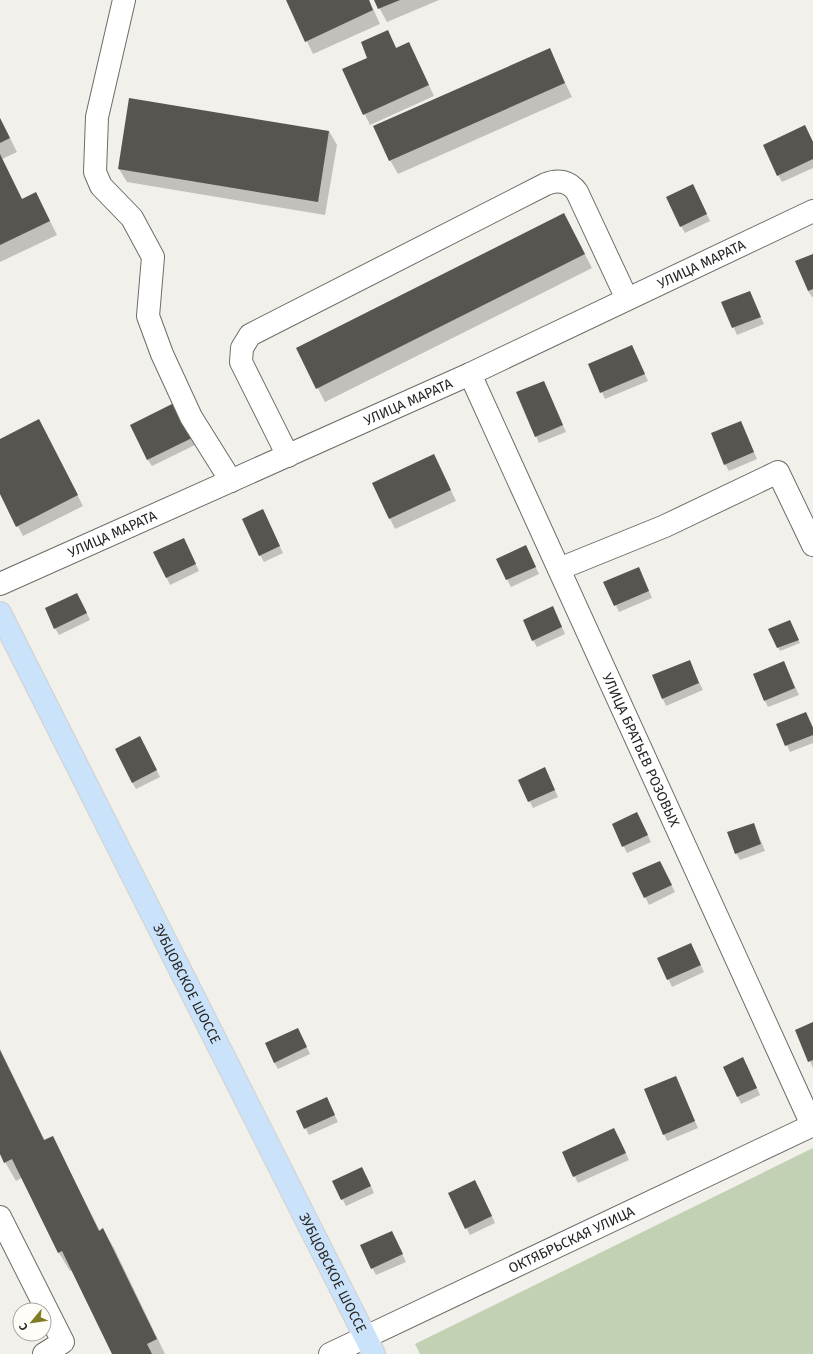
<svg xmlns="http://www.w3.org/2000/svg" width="813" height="1354" font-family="'Fira Sans',sans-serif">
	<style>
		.green { fill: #c2d0b4 }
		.shadow { fill: #0003 }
		.building { fill: #575550 }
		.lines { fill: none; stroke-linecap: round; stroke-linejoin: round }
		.minor-casing { stroke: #6e6c67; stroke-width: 24 }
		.major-casing { stroke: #d0cfcf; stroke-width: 24 }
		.minor { stroke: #fff; stroke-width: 22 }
		.major { stroke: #cae3fb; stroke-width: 22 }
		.labels { text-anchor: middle; stroke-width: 4; stroke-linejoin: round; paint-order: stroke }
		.street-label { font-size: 14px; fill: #282725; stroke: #fffdf8 }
	</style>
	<rect width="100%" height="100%" fill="#f2f0ea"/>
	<path class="green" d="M813 1148V1354H420L415 1344Z"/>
	<path class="shadow" d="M287 0H369L380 24 313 54Z
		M375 0H439L387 22Z
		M387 31 397 49 409 43 434 96 370 125 343 70 369 58Z
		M549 49 572 97 398 174 390 160Z
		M0 118 17 152 2 159 22 200 43 207 57 235 0 262Z
		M805 126 813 142V168L782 182 778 175Z
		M329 131 337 145 325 215 127 182 119 169Z
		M693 185 710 221 685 233 681 226Z
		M564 214 592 268 325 402 297 348Z
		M813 255V297H812L808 291Z
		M749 292 764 324 737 335 723 303Z
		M632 346 648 381 605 399 589 364Z
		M547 389 566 432 539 443 536 436Z
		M180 410 197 444 152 466 148 460Z
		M744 429 757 459 729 471 725 464Z
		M45 431 83 506 23 536 0 492V440Z
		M434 455 456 501 395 529 373 484Z
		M266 517 283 553 264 562 260 555Z
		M187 546 199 571 170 585 155 552Z
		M529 553 539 574 511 587 497 560Z
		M639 568 652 598 619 612 605 582Z
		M81 601 90 620 59 635 55 628Z
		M556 614 565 634 537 647 533 640Z
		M791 625 800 643 780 651 769 629Z
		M689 661 703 690 666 706 653 676Z
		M784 662 799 695 768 707 765 701Z
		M806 713 813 727V743L790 752 778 725Z
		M144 744 160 777 136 789 132 782Z
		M548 775 558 797 533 808 519 780Z
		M637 813 651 842 627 853 613 824Z
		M754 824 765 851 740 860 736 853Z
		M663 869 675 892 649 905 634 874Z
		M694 951 704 972 672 987 659 959Z
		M813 1024V1068L796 1030Z
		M298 1029 310 1054 278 1069 274 1062Z
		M0 1049 45 1141 52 1137 100 1231 103 1230 114 1248 165 1354H114L73 1270 70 1271 59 1253 23 1177 16 1181 5 1162 0 1151Z
		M747 1065 760 1095 741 1104 724 1067Z
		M676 1077 698 1128 667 1141 664 1134Z
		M330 1105 338 1122 309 1135 297 1112Z
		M618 1136 629 1160 578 1183 563 1153Z
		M366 1175 374 1193 346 1206 334 1182Z
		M479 1188 495 1223 470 1235 449 1193Z
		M395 1239 406 1262 376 1275 361 1246Z"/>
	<path class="building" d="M286 0H369L373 10 305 42Z
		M374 0H400L378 9Z
		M388 30 396 48 409 42 429 85 363 115 342 69 367 58 361 42Z
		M550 48 565 83 389 161 373 126Z
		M129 98 329 131 318 202 118 169Z
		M0 118 10 138 0 143Z
		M805 125 813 142V159L777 176 763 145Z
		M0 154 22 199 36 192 50 221 0 245Z
		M693 184 707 214 680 227 666 197Z
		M564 213 585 254 316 389 296 348Z
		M813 254V289L808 291 795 261Z
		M750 291 761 317 732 328 721 302Z
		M632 345 645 374 600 393 588 364Z
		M544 381 563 425 535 437 516 392Z
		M176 402 194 437 147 460 130 425Z
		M39 419 78 495 16 527 0 494V439Z
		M741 421 754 452 724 465 711 433Z
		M434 454 451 490 389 519 372 483Z
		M263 509 280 546 259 556 242 519Z
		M184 538 196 564 166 578 153 552Z
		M526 545 536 567 506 580 496 559Z
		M639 567 649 591 614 606 603 582Z
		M77 593 87 613 54 629 45 608Z
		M553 606 562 627 532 641 523 620Z
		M790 620 799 640 777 648 768 629Z
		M690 660 699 683 662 699 652 675Z
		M784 661 795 688 764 701 753 674Z
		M806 712 813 728V735L785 746 776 724Z
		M140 736 157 770 132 783 115 749Z
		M545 767 555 790 528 802 518 780Z
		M637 812 648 835 622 847 612 824Z
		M754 823 761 844 735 854 727 832Z
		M660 861 672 885 644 898 632 873Z
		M691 943 701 965 667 980 657 958Z
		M813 1022V1060L808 1062 795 1030Z
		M298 1028 307 1047 274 1063 265 1043Z
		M0 1050 44 1140 53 1136 99 1231 103 1228 157 1339 147 1344 152 1354H112L62 1251 58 1253 12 1159 4 1163 0 1154Z
		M743 1057 757 1088 737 1097 723 1067Z
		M676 1076 695 1121 663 1135 644 1089Z
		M327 1097 335 1115 304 1129 296 1111Z
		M614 1128 626 1153 573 1177 562 1152Z
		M362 1167 371 1186 341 1200 332 1181Z
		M475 1180 492 1216 465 1229 448 1193Z
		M392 1231 403 1254 371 1269 360 1245Z"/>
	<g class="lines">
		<defs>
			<g id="minor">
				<path d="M124 0 97 117 95 172 101 186 132 218 153 257 148 316 162 354 191 417 231 481"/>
				<path id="s1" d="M470 374 812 1125"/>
				<path d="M288 456 241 362 242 348 250 335 546 184C558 179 569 181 577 192L627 299"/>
				<path d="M559 569 665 526 778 472 813 545"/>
				<path id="s2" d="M0 584 470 374 813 211"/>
				<path d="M0 1217 63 1342 44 1354"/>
				<path id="s3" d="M330 1354 813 1125"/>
			</g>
			<g id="major">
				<path id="s4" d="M0 613 374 1354"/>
			</g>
		</defs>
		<use href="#minor" class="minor-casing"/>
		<use href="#major" class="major-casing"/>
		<use href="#minor" class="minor"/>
		<use href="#major" class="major"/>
	</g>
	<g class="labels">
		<g class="street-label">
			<text dy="5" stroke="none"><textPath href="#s2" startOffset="771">УЛИЦА МАРАТА</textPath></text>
			<text dy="5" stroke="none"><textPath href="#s2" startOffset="447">УЛИЦА МАРАТА</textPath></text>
			<text dy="5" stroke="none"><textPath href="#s2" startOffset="123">УЛИЦА МАРАТА</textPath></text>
			<text dy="5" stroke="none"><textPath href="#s1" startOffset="413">УЛИЦА БРАТЬЕВ РОЗОВЫХ</textPath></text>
			<text dy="5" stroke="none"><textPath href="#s4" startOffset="415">ЗУБЦОВСКОЕ ШОССЕ</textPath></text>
			<text dy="5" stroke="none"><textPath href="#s3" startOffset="267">ОКТЯБРЬСКАЯ УЛИЦА</textPath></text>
			<text dy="5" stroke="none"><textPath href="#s4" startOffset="739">ЗУБЦОВСКОЕ ШОССЕ</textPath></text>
		</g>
	</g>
	<g transform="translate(32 1322) rotate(241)"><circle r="19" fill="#fffdf8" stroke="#a9a7a4"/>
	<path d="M0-3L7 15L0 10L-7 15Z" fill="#807c23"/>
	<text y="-6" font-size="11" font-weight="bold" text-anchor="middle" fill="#282725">С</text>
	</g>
</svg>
